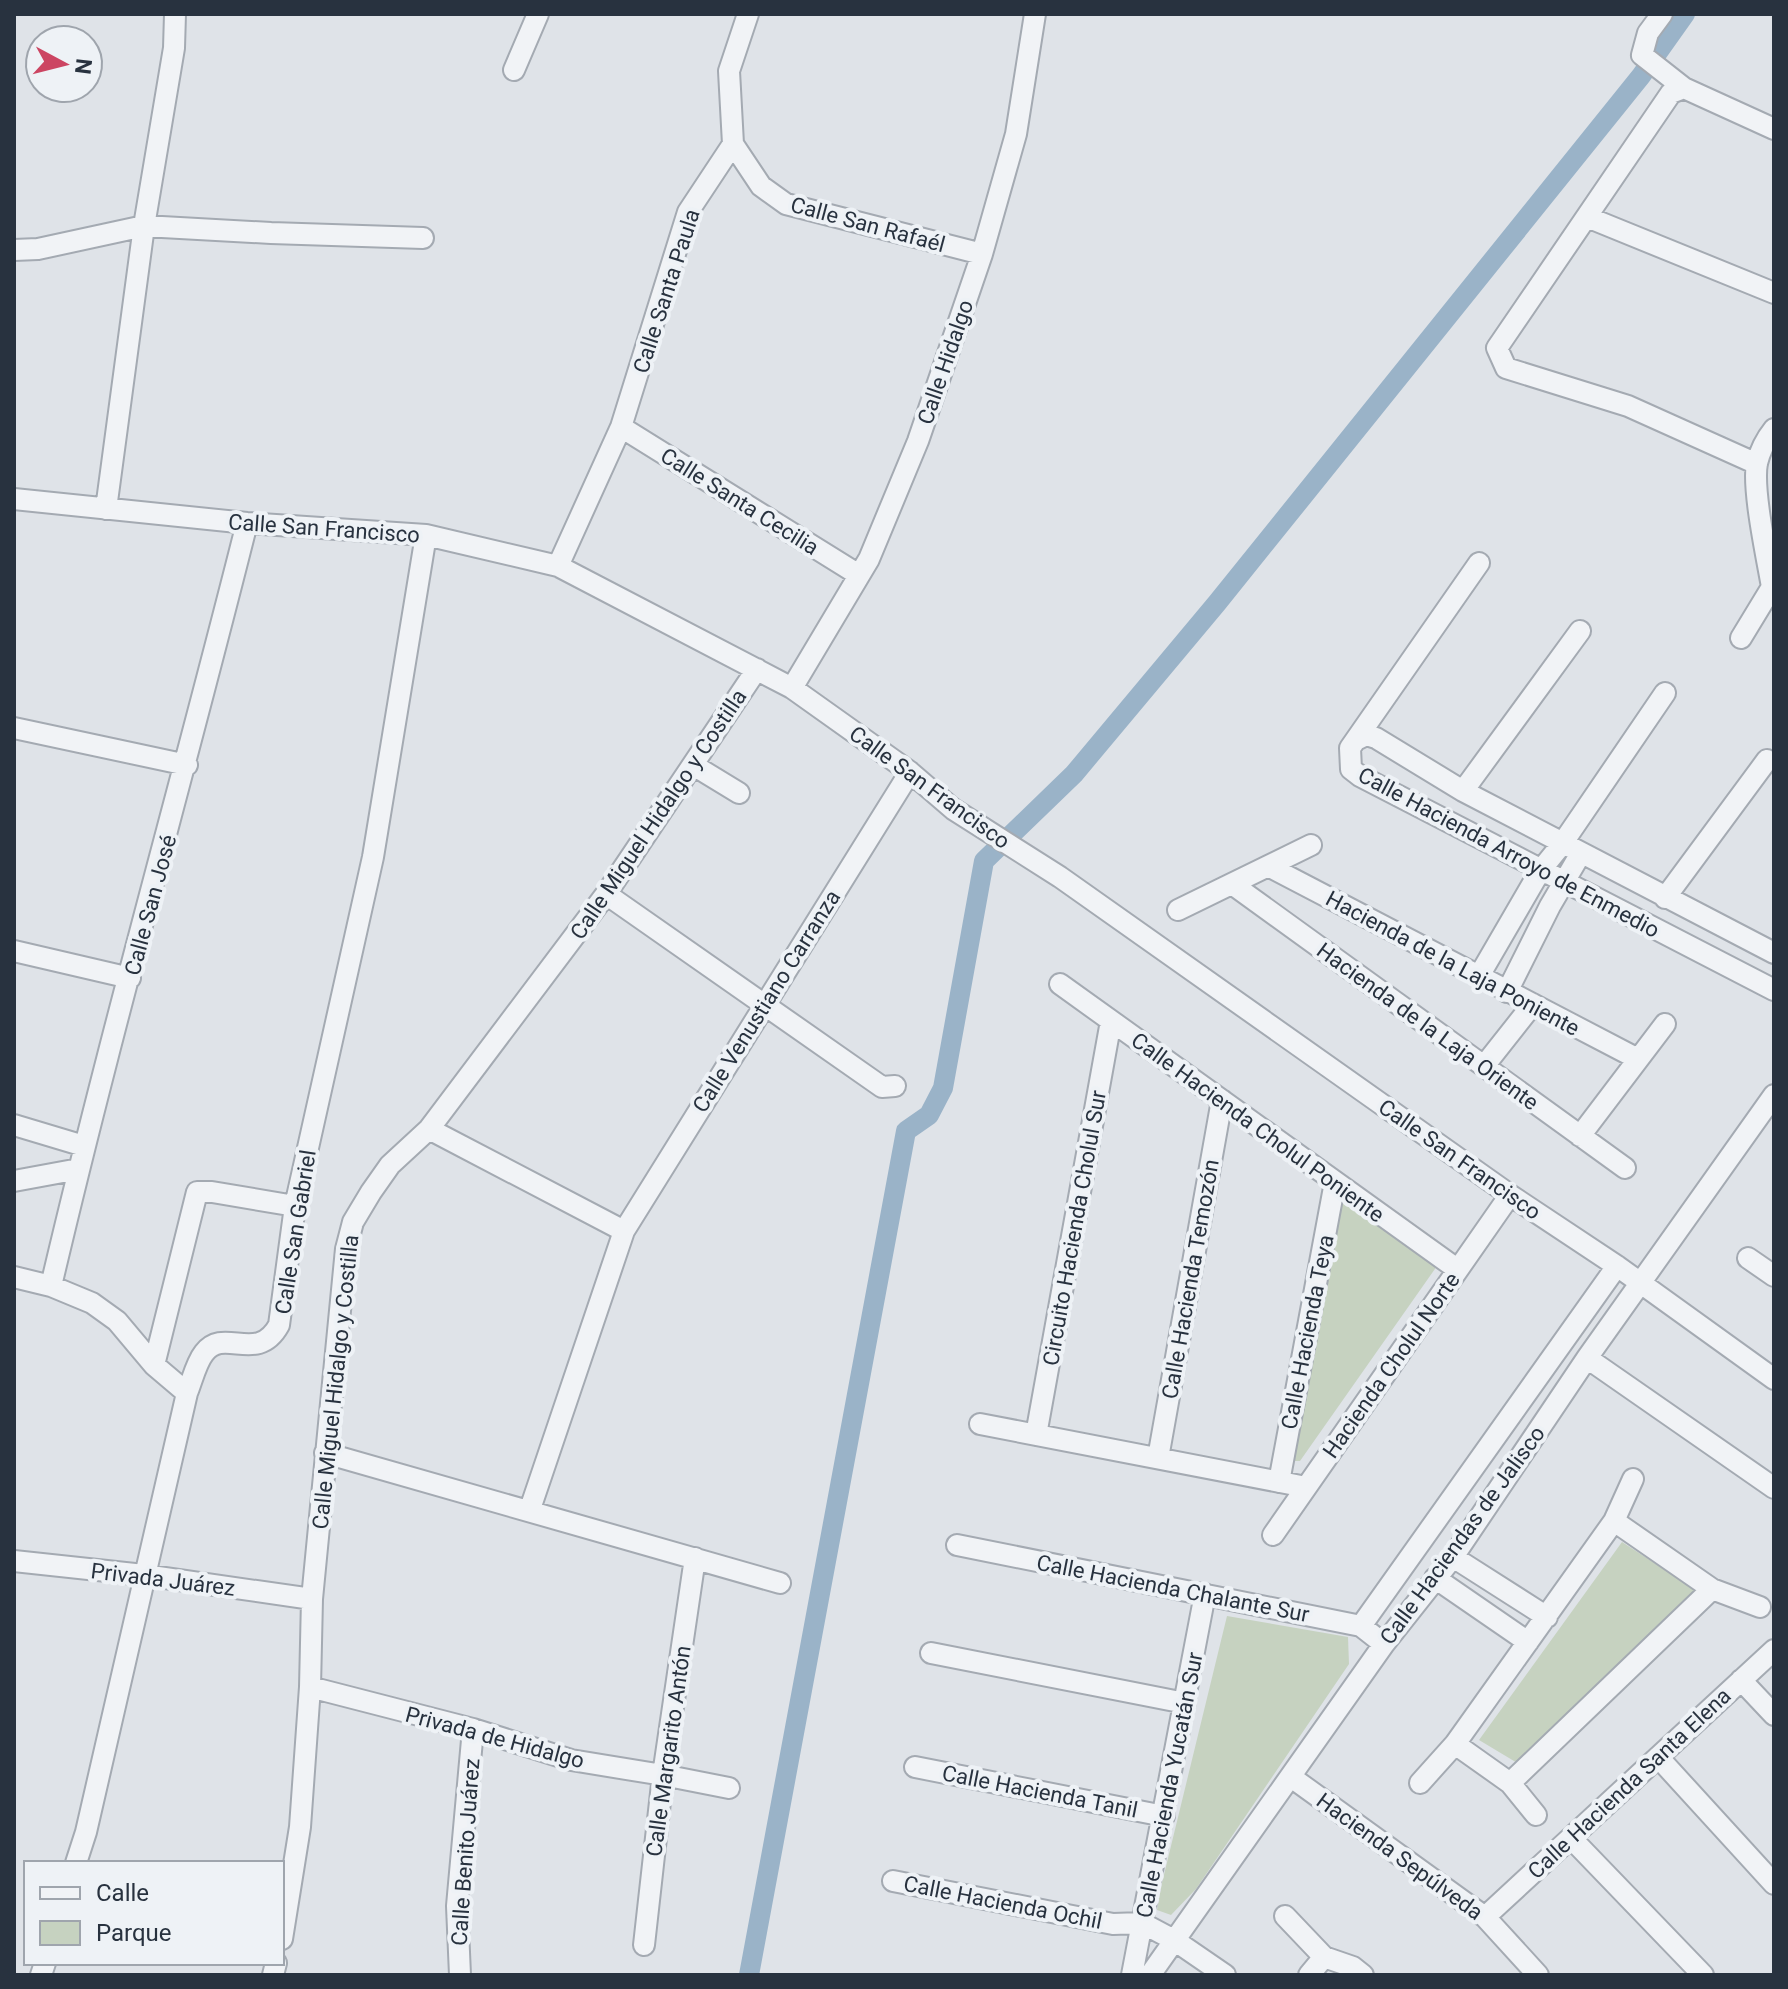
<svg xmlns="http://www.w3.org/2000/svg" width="1788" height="1989" font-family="Roboto,sans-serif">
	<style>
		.green { fill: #c6d2c0 }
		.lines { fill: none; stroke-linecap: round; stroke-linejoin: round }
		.canal { stroke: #9ab3c8; stroke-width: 20 }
		.minor-casing { stroke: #a4aab2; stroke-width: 24 }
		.minor { stroke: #f1f3f6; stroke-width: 20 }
		.labels { text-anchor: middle; stroke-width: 8; stroke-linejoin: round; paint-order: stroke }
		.street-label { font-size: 22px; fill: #28323f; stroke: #eef2f6 }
	</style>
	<rect width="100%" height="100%" fill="#dfe3e8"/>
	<path class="green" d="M1341 1202 1354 1204 1437 1266 1300 1461H1290Z
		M1622 1542 1699 1592 1519 1764 1479 1740Z
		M1227 1616 1348 1637 1349 1664 1196 1889 1171 1915 1157 1910 1161 1887Z"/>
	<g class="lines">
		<path class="canal" d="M749 1975 906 1131 929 1115 943 1088 984 861 1074 774 1217 603 1641 76 1685 14"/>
		<defs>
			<path id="minor" d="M1662 14 1648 33 1642 55 1684 88 1774 129
				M514 70 538 14
				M1684 88 1671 93 1497 348 1506 368 1628 406 1757 464
				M733 144 761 186 786 204 982 254
				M1587 217 1774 293
				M14 250 38 249 144 226 271 233 423 238
				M621 427 859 575
				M14 499 247 523 426 535 558 566 792 688 910 772 953 809 1060 877 1510 1195 1617 1266 1774 1379
				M106 509 144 226 174 48 175 14
				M1479 563 1350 748 1351 769 1360 776 1774 990
				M558 566 621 427 688 212 733 144 729 71 748 14
				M1741 638 1772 587C1767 558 1752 489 1757 463 1760 451 1766 439 1774 429
				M792 688 869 559 918 441 982 254 1016 134 1035 14
				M14 728 187 765
				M1358 739 1366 735 1376 738 1463 791 1774 953
				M693 765 739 793
				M1463 791 1580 631
				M1268 866 1638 1059
				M1232 884 1625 1168
				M606 894 882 1087 895 1086
				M1665 898 1767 760
				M1178 910 1311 845
				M14 951 130 978
				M1479 976 1540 871 1562 844 1665 693
				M1060 984 1457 1269
				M1507 992 1550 906 1581 853
				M1484 1066 1533 1004
				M14 1125 84 1146
				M429 1129 624 1231
				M1580 1136 1665 1024
				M14 1181 79 1169
				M1748 1258 1774 1276
				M14 1277 51 1286 92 1303 117 1321 154 1365 187 1393
				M51 1286C111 1030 183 778 247 523
				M1587 1358 1774 1488
				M154 1365 197 1192H212L295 1206
				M980 1424 1306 1487
				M1036 1435 1111 1021
				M325 1453 780 1583
				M1158 1458 1222 1100
				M1279 1482 1335 1182
				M530 1509 624 1231 910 772
				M1273 1535 1510 1195
				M957 1545 1361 1626 1384 1644
				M1453 1557 1547 1617
				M14 1561 144 1575 312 1599
				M1435 1578 1528 1642
				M1712 1589 1760 1607
				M1361 1626 1617 1266
				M931 1653 1185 1703
				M1741 1680 1774 1715
				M310 1687 473 1729 571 1760 663 1775 729 1788
				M1455 1744 1510 1783 1536 1815
				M1658 1757 1774 1884
				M915 1767 1164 1816
				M1291 1777 1485 1917 1538 1975
				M1420 1783 1455 1744 1614 1521 1633 1479
				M1510 1783 1712 1589 1614 1521
				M1571 1838 1703 1975
				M76 1863 86 1832 187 1393C192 1381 196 1363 204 1353 224 1326 257 1365 279 1325L295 1206 373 857 426 535
				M893 1881 1113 1924 1142 1923 1174 1940 1225 1975
				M1285 1916 1324 1957 1353 1967 1363 1975
				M1485 1917 1774 1650
				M282 1939 300 1827 310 1687 312 1599 346 1249 353 1222 371 1192 390 1165 429 1129 606 894 757 669
				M644 1945 663 1775 695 1558
				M41 1975 45 1963
				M273 1975 276 1963
				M460 1975 457 1906 473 1729
				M1132 1975 1205 1594
				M1150 1975 1384 1644 1453 1557 1587 1358 1774 1095
				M1309 1975 1324 1957"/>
		</defs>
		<use href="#minor" class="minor-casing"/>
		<use href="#minor" class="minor"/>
	</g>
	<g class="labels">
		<g class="street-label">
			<text transform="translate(868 224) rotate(15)" y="8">Calle San Rafaél</text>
			<text transform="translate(666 291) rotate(-72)" y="8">Calle Santa Paula</text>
			<text transform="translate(945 362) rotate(-71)" y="8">Calle Hidalgo</text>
			<text transform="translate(740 501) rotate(32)" y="8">Calle Santa Cecilia</text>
			<text transform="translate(324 528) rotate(4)" y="8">Calle San Francisco</text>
			<text transform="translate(930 787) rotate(36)" y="8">Calle San Francisco</text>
			<text transform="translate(658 814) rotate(-56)" y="8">Calle Miguel Hidalgo y Costilla</text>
			<text transform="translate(1509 852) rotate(28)" y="8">Calle Hacienda Arroyo de Enmedio</text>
			<text transform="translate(150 905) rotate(-75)" y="8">Calle San José</text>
			<text transform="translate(1453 963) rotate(28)" y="8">Hacienda de la Laja Poniente</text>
			<text transform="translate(766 1001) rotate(-58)" y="8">Calle Venustiano Carranza</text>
			<text transform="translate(1428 1026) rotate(36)" y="8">Hacienda de la Laja Oriente</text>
			<text transform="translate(1258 1127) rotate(36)" y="8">Calle Hacienda Cholul Poniente</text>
			<text transform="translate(1460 1159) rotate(35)" y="8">Calle San Francisco</text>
			<text transform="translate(1074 1228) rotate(-80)" y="8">Circuito Hacienda Cholul Sur</text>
			<text transform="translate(295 1232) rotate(-81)" y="8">Calle San Gabriel</text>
			<text transform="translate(1190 1279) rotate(-80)" y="8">Calle Hacienda Temozón</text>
			<text transform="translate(1307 1332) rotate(-79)" y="8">Calle Hacienda Teya</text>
			<text transform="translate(1391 1365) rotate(-55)" y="8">Hacienda Cholul Norte</text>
			<text transform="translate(335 1382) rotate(-84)" y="8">Calle Miguel Hidalgo y Costilla</text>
			<text transform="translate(1462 1535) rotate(-54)" y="8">Calle Haciendas de Jalisco</text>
			<text transform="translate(163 1579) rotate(7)" y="8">Privada Juárez</text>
			<text transform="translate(1173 1588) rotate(11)" y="8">Calle Hacienda Chalante Sur</text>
			<text transform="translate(495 1737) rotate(15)" y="8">Privada de Hidalgo</text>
			<text transform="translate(668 1751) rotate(-82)" y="8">Calle Margarito Antón</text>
			<text transform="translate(1629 1783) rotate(-43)" y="8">Calle Hacienda Santa Elena</text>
			<text transform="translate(1169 1785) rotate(-79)" y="8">Calle Hacienda Yucatán Sur</text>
			<text transform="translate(1040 1791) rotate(11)" y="8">Calle Hacienda Tanil</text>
			<text transform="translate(465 1852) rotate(-86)" y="8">Calle Benito Juárez</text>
			<text transform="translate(1400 1856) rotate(36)" y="8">Hacienda Sepúlveda</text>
			<text transform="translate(1003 1902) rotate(11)" y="8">Calle Hacienda Ochil</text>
		</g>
	</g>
	<rect width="1788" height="1989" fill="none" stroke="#28323f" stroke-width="32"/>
	<rect x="24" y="1861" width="260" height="104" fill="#eef2f6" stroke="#9fa5ad" stroke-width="2"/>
	<rect x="40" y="1887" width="40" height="12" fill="#f1f3f6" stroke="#9fa5ad" stroke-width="2"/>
	<text x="96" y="1901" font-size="24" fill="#28323f">Calle</text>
	<rect x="40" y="1921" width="40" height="24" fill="#c6d2c0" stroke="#9fa5ad" stroke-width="2"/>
	<text x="96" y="1941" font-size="24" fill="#28323f">Parque</text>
	<g transform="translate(64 64) rotate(97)"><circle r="38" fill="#eef2f6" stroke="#9fa5ad" stroke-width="2"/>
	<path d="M0-6L14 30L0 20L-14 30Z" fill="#cc4562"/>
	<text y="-12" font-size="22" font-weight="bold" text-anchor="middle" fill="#28323f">N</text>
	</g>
</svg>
